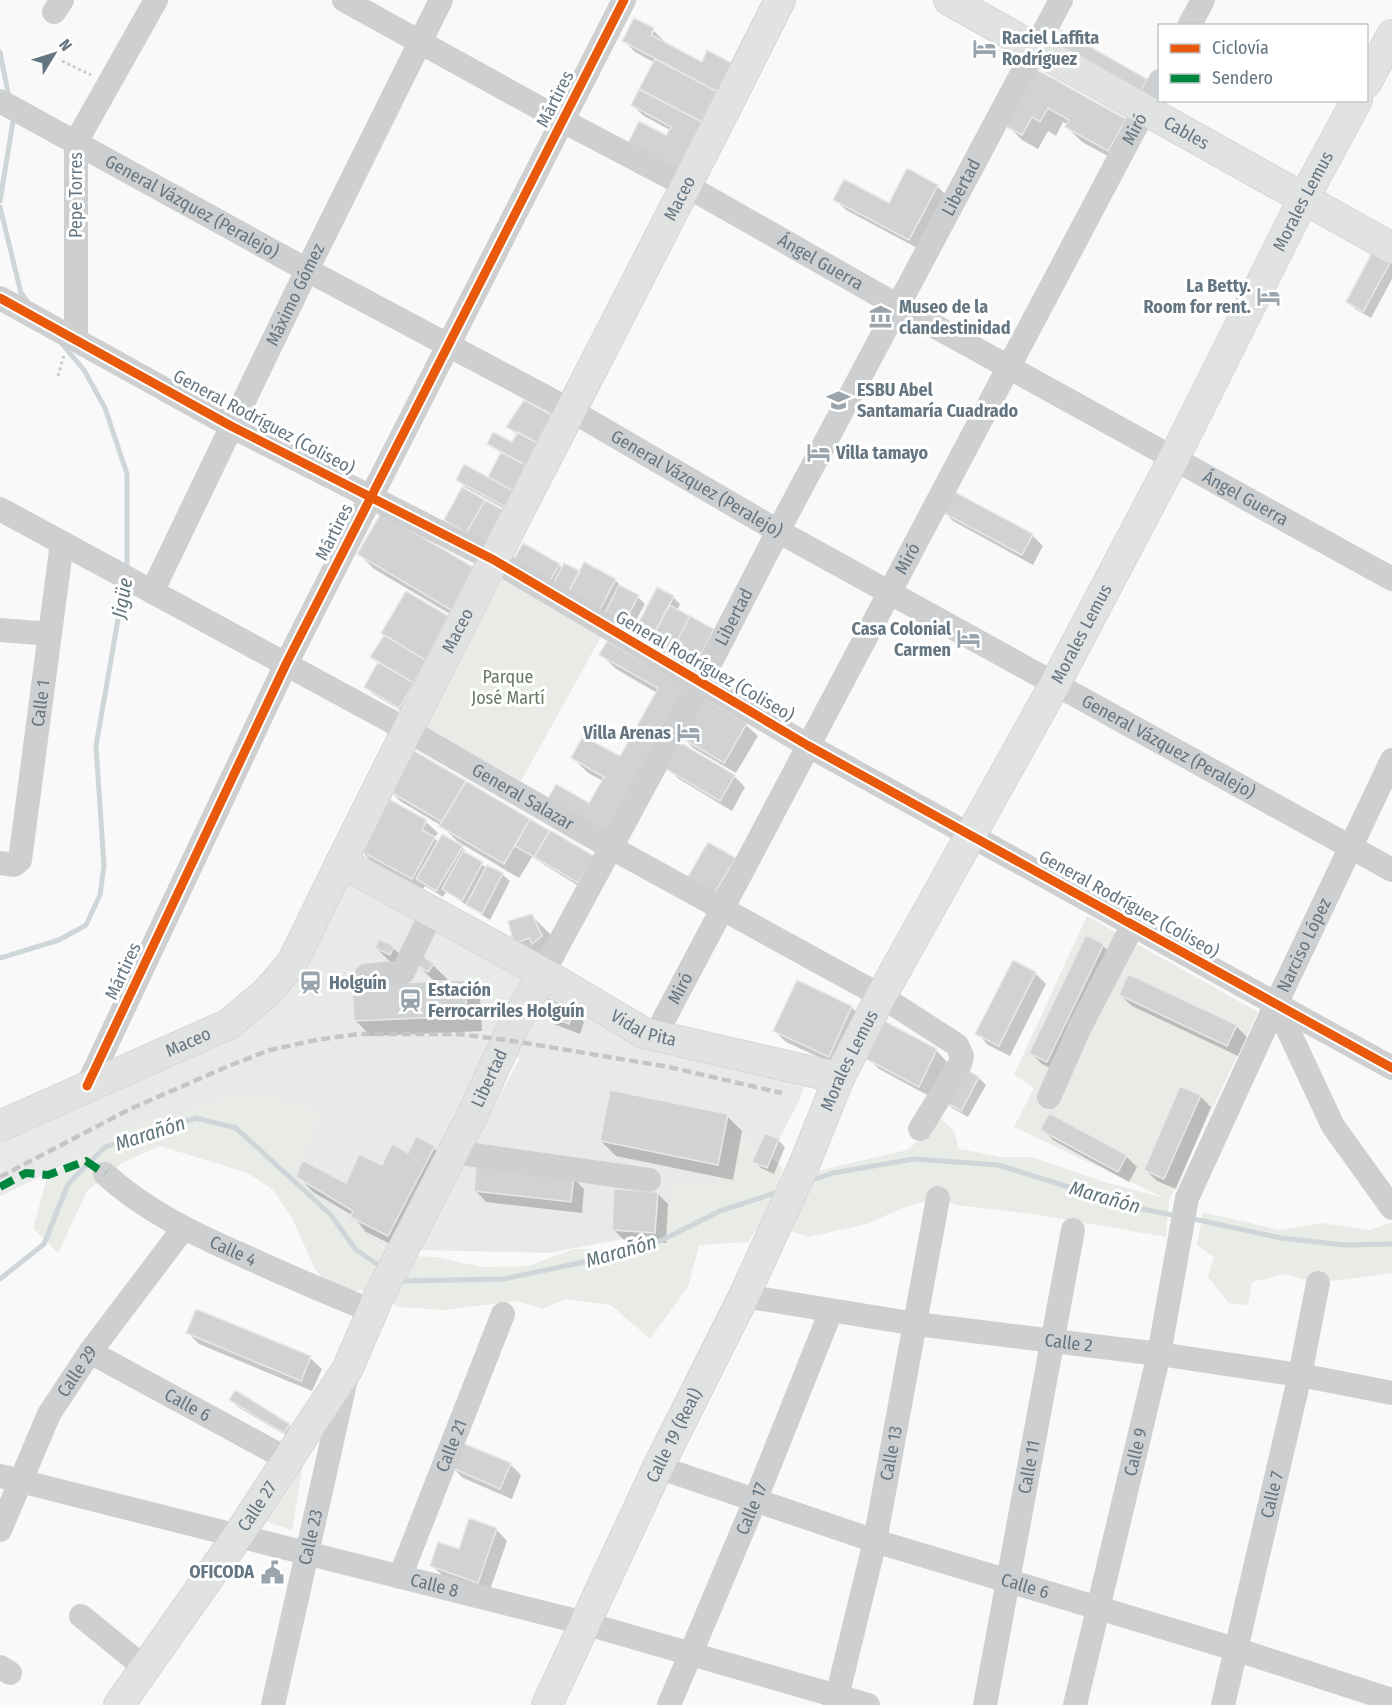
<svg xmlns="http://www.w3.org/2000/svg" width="1392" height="1705" font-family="'Fira Sans Condensed',sans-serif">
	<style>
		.built { fill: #e8e9e9 }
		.green { fill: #e8ebe6 }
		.shadow { fill: #0003; fill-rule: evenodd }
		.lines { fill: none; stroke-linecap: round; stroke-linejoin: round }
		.stream { stroke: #ced6d9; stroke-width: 5 }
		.building { fill: #d0d2d3; stroke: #e8e8e8; stroke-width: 1.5 }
		.major-casing { stroke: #d5d6d7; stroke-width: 32 }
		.path { stroke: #cbcccd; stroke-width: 3; stroke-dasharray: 3 3; stroke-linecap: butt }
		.minor { stroke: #cecfd0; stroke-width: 24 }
		.major { stroke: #e1e2e2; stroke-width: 30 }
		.rail { stroke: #c3c5c6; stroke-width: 4.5; stroke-dasharray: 9 4.5; stroke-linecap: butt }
		.quiet { stroke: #00873e; stroke-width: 8; stroke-dasharray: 15 8; stroke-linecap: butt }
		.cycleway-casing { stroke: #fff; stroke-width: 13 }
		.cycleway { stroke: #e8590c; stroke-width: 9 }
		.labels { text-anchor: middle; stroke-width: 6; stroke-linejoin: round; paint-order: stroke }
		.poi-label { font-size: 18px; font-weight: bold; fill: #657683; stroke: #fff; text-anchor: start }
		.street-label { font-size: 18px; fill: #657683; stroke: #fff }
		.park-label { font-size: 18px; fill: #687a64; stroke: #fff }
		.water-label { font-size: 20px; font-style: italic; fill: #60757c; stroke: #fff }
	</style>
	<rect width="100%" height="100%" fill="#f9f9f9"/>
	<path class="built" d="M346 880 645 1042 804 1087 799 1101 779 1139 655 1233 549 1253 416 1250 520 1058 491 1054 455 1129 386 1249 338 1215 288 1173 273 1097 106 1145 0 1196V1143L238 1034Z"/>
	<path class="green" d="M503 579 602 635 521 781 422 726Z
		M1087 916 1258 1012 1169 1200 1166 1237 1033 1214 957 1205 938 1198 905 1207 866 1224 809 1237 791 1231 809 1173 907 1150 922 1138 940 1118 954 1131 959 1149 1001 1157H1032L1104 1182 1165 1198 1014 1127 1034 1088 1014 1075Z
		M225 1097H273L322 1112 302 1160 289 1174 392 1255 436 1257 482 1267 528 1266 574 1249H612L655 1233 676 1181 719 1182 718 1165 722 1145 749 1138 783 1168 766 1216 748 1242 699 1245 688 1287 650 1339 611 1305 565 1299 542 1309 516 1301 445 1310 398 1307 371 1290 352 1291 330 1286 315 1269 292 1218 273 1190 248 1173 160 1146 122 1163 87 1191 58 1253 33 1228 48 1175 87 1154 118 1128 175 1115Z
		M1203 1212 1280 1230 1321 1223 1370 1230 1392 1222V1273L1318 1283 1285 1274 1252 1282 1248 1305 1229 1303 1208 1277 1214 1257 1197 1245Z
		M307 1440 292 1530 265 1521Z"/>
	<path class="shadow" d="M635 20 653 30 664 41 663 43 702 64 747 78 667 137 670 130 644 116 632 105 655 63 635 52 624 41ZM651 31H654L648 42Z
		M1037 71 1125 120 1140 135 1124 165 1082 142 1067 127 1068 125 1063 122 1056 136 1048 131 1038 149 1022 140 1007 125Z
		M937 186 948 197 921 250 846 210 835 199 890 205Z
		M1390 262 1392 264V279L1371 318 1355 309 1348 302Z
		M549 415 516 515 465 487 458 480 488 479 502 454 488 443 513 444 518 435 508 427Z
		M942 510 1032 535 1043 546 1033 565 953 521Z
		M382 515 472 627 374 569 359 554Z
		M559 565 563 569 615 580 624 589 638 597 645 604 629 633 522 567Z
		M673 597 680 604 677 611 713 630 724 641 703 683 648 648Z
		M451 619 407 714 373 694 365 686 379 663 372 657 385 635 382 633Z
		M601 654 704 699 746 725 758 736 736 773 693 748 684 738 681 744 734 776 745 787 732 811 679 779 667 768 590 805 603 781 588 773 573 758H620L657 693 616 669Z
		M467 784 550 833 590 893 532 857 519 878 457 841 442 826 400 801 389 790Z
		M386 799 426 822 438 833 434 838 439 843 461 846 468 855 487 868 488 867 502 874 510 881 490 920 446 892 443 897 425 886 423 889 370 860 359 849Z
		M735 859 722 900 696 885Z
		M531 915 554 938 555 966 515 943Z
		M1087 937 1103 946 1114 957 1058 1072 1042 1064 1031 1053Z
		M376 948H393L416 970H399Z
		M416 963 433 965 450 982 465 981 480 996 482 1031 371 1036 356 1021 436 983Z
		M1035 973 1046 984 1010 1056 988 1045 977 1033Z
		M1120 995 1236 1026 1247 1037 1238 1056 1132 1006Z
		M851 1007 863 1018 840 1067 786 1042 775 1031Z
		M573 1011 584 1022 580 1034 554 1024 542 1013Z
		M936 1050 947 1062 931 1097 879 1069 868 1058Z
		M966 1071 979 1078 986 1085 968 1117 952 1108 945 1101Z
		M1200 1096 1211 1107 1176 1189 1157 1181 1145 1170Z
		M727 1116 742 1131 733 1180 616 1156 601 1141Z
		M1042 1129 1126 1156 1137 1167 1129 1182 1053 1140Z
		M778 1140 785 1147 774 1174 761 1168 754 1161Z
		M434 1148 449 1163 403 1250 366 1232 352 1215 313 1192 298 1176 346 1185 408 1155Z
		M573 1178 584 1189 582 1213 486 1202 475 1190Z
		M657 1193 668 1204 666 1243 625 1241 614 1230Z
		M197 1311 310 1358 322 1369 312 1391 199 1344 188 1333Z
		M231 1400 289 1425 296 1432 292 1439 238 1407Z
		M510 1464 521 1475 512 1499 463 1478 452 1467Z
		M496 1529 507 1541 489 1593 443 1576 431 1565Z"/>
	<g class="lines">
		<path class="stream" d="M0 52 9 98
			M0 201 13 121 12 116
			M0 207 21 293 28 302
			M62 344 84 370 105 408 127 474V570
			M0 958 59 940 86 925 100 895 104 866 96 746 124 585
			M809 1181 833 1173 914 1159 998 1165 1137 1208 1177 1216
			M1189 1218 1281 1238 1344 1245 1392 1244
			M398 1278 401 1281 504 1279 607 1257 646 1248 720 1211 781 1191
			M0 1279 44 1244 68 1184 105 1147 196 1118 236 1128 331 1215 356 1250 383 1268"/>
	</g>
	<path class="building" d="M634 18 654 28 651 35 702 62 707 50 737 66 722 94 622 41Z
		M1061 30 1147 79 1137 98 1051 48Z
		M655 59 722 94 706 124 639 89Z
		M1036 69 1126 119 1108 151 1065 127 1069 120 1048 108 1040 122 1032 117 1022 135 1005 126Z
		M639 89 706 124 680 174 627 145 639 121 666 135 671 127 631 105Z
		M907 168 938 185 909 240 833 200 844 179 889 203Z
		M1373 251 1391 261 1363 312 1346 302Z
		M524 400 550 414 555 419 543 446 506 427Z
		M493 432 512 442 518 432 543 446 531 468 487 444Z
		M501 452 531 468 517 493 488 477Z
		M464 464 517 493 509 509 456 480Z
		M462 487 485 500 466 533 444 520Z
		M951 490 1033 534 1022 555 940 511Z
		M485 500 508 513 489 546 466 533Z
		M381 513 480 571 456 613 357 554Z
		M523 543 560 564 550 581 513 561Z
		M584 562 616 579 598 613 566 596Z
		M564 563 580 571 566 596 551 588Z
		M619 585 639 595 622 627 603 617Z
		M657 587 674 596 648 646 631 637Z
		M406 591 452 618 427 661 381 633Z
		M669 605 690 616 667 660 646 649Z
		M690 616 714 629 691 673 667 660Z
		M384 635 427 661 414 683 370 657Z
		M607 641 689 687 607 834 547 800 556 784 589 803 604 777 571 758 583 736 620 756 658 688 599 655Z
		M378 662 414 683 399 708 364 687Z
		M703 697 747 723 724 763 680 737Z
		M681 743 735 775 720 801 666 769Z
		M411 749 466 781 442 822 387 790Z
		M466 781 530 819 504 864 439 826Z
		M385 797 427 820 422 830 435 837 412 879 357 849Z
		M530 819 550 831 534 857 515 846Z
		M550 830 594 856 578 883 534 857Z
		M442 834 463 846 436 891 416 879Z
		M708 842 736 858 714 894 687 878Z
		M463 851 483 862 462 901 442 889Z
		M487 865 503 873 482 914 466 905Z
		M532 914 542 936 532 944 529 938 514 944 508 921Z
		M1086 935 1104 944 1047 1062 1029 1053Z
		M379 939 394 946 390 955 375 948Z
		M420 954 434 964 428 972 414 963Z
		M1013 960 1036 972 999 1046 975 1034Z
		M1128 974 1237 1025 1227 1046 1119 995Z
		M465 980 467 1016 354 1021 352 985Z
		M797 980 852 1006 829 1057 773 1031Z
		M548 996 574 1010 569 1024 541 1013Z
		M884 1021 937 1049 919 1087 866 1059Z
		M966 1069 979 1077 961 1111 943 1101Z
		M1180 1086 1201 1095 1164 1179 1144 1170Z
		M610 1090 728 1114 718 1165 600 1141Z
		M1049 1113 1127 1155 1118 1172 1040 1130Z
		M765 1133 779 1139 767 1168 752 1162Z
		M416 1136 435 1146 388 1236 350 1217 353 1211 296 1177 302 1160 346 1183 359 1154 382 1165 392 1144 408 1153Z
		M476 1165 574 1176 571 1202 474 1191Z
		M614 1189 658 1192 655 1233 612 1230Z
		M196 1309 311 1356 301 1381 186 1333Z
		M235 1390 290 1424 284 1433 229 1400Z
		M460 1442 511 1463 500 1489 450 1467Z
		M469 1518 497 1528 478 1583 430 1566 438 1542 459 1549Z"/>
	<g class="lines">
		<defs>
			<g id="major">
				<path id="s21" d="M949 0 1392 248"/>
				<path d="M1366 83 1392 35"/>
				<path id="s22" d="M341 862 543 973 644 1033 839 1078"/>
				<path id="s23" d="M0 1126 229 1024 267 992 292 963C449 639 619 322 780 0"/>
				<path id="s24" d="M119 1705 237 1537 348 1368 377 1300 471 1118 512 1029 543 973"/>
				<path id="s25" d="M547 1705 658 1467 744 1296 804 1165 839 1078 881 996 1055 684 1174 458 1304 198 1357 100"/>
			</g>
		</defs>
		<use href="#major" class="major-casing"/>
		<path class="path" d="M62 61 91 75
			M58 376 64 355"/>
		<g class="minor">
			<path id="s1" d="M344 0 563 121 687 186 898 306 1392 579"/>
			<path d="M54 12 62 0"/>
			<path d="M1189 26 1203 0"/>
			<path id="s2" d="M0 101 307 270 572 411 778 531 1392 870"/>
			<path d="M0 298 231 426 494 560 807 745 1392 1068"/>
			<path d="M76 340V142L156 0"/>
			<path id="s3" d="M0 509 407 730 610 847 881 996 957 1045 962 1056 960 1064 920 1129"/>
			<path id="s4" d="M152 592 307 270 441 0"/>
			<path d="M0 630 50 634"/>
			<path id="s5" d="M0 863 14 865 20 860 62 543"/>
			<path id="s6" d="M543 973 700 683 778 531 1061 0"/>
			<path d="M366 976 403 972 432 912"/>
			<path d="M1276 1004 1333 1126 1392 1208"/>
			<path id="s7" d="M655 1036 1160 81"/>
			<path d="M87 1086 286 664 624 0"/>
			<path d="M1049 1097 1080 1027 1133 925"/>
			<path d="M453 1152 649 1180"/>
			<path id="s8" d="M105 1174C144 1210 194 1234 242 1255 285 1275 328 1293 372 1311"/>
			<path id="s9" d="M744 1296 916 1324 1159 1354 1300 1375 1392 1393"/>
			<path id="s10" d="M90 1352 287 1459"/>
			<path id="s11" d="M658 1467 875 1541 1235 1649 1392 1700"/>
			<path id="s12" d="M0 1476 584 1623 868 1705"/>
			<path id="s13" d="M0 1530 49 1414 90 1352 183 1229"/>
			<path id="s14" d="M400 1577 503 1314"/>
			<path d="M81 1616 145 1668"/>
			<path d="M0 1667 10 1673"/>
			<path id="s15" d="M273 1705 346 1379"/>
			<path id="s16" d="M669 1705 755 1501 831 1311"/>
			<path id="s17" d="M835 1705 875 1541 938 1198"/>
			<path id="s18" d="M985 1705 1073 1230"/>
			<path id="s19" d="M1075 1705 1159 1354 1187 1198 1276 1004 1392 760"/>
			<path id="s20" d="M1223 1705 1300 1375 1318 1283"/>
		</g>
		<use href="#major" class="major"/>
		<path class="rail" d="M0 1177 130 1109 231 1065 270 1050 316 1040 358 1034H458L507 1040 669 1067 782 1093"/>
		<path class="quiet" d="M0 1187 26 1173 48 1175 86 1161 105 1174"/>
		<defs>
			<path id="cycleway" d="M0 298 231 426 494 560 807 745 1392 1068
				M87 1086 286 664 624 0"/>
		</defs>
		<use href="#cycleway" class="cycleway-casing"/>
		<use href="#cycleway" class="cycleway"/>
	</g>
	<defs>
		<symbol id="hotel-bare" viewBox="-9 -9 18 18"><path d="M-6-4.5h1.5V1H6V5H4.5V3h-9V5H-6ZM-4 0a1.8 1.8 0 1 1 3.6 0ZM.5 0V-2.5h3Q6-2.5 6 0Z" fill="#99a4ac" stroke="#fff" stroke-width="2.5" paint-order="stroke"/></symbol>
		<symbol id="museum-bare" viewBox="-9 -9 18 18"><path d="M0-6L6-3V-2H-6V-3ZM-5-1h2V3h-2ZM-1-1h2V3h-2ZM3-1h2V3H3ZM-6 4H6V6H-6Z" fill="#99a4ac" stroke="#fff" stroke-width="2.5" paint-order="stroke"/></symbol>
		<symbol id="school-bare" viewBox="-9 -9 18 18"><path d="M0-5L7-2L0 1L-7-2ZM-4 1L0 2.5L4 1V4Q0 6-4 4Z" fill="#99a4ac" stroke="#fff" stroke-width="2.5" paint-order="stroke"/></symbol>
		<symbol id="station-bare" viewBox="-9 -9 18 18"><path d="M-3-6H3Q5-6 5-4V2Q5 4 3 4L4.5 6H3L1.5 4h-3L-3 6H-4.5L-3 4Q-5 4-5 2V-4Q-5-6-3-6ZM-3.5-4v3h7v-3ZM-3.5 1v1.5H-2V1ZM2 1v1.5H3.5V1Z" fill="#99a4ac" stroke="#fff" stroke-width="2.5" paint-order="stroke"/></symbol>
		<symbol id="civic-bare" viewBox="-9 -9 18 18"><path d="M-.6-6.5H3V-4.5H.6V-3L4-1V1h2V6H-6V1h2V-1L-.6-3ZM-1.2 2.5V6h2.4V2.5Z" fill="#99a4ac" stroke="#fff" stroke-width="2.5" paint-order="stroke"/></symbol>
	</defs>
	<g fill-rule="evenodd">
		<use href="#hotel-bare" x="968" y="32" width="33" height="33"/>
		<use href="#hotel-bare" x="1252" y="280" width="33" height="33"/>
		<use href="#museum-bare" x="864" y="300" width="33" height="33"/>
		<use href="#school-bare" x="822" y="384" width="33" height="33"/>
		<use href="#hotel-bare" x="802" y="436" width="33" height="33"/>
		<use href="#hotel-bare" x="952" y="622" width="33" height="33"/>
		<use href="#hotel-bare" x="672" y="716" width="33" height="33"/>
		<use href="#station-bare" x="294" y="966" width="33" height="33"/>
		<use href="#station-bare" x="394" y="984" width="33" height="33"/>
		<use href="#civic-bare" x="256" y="1556" width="33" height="33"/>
	</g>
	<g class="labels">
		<g class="poi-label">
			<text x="1002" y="44">Raciel Laffita<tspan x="1002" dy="21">Rodríguez</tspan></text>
			<text x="1251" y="292" text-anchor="end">La Betty.<tspan x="1251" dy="21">Room for rent.</tspan></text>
			<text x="899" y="313">Museo de la<tspan x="899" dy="21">clandestinidad</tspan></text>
			<text x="857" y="396">ESBU Abel<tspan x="857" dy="21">Santamaría Cuadrado</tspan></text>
			<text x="836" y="459">Villa tamayo</text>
			<text x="951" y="635" text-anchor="end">Casa Colonial<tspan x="951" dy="21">Carmen</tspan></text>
			<text x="671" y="739" text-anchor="end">Villa Arenas</text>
			<text x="329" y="989">Holguín</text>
			<text x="428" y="996">Estación<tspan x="428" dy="21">Ferrocarriles Holguín</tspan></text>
			<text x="254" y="1578" text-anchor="end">OFICODA</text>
		</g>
		<g class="street-label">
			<text transform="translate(555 99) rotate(-63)" y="6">Mártires</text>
			<text dy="6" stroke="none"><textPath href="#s7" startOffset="1026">Miró</textPath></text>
			<text dy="6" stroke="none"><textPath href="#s21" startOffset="272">Cables</textPath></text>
			<text dy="6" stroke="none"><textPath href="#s6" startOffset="890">Libertad</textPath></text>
			<text transform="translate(76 195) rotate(-90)" y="6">Pepe Torres</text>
			<text dy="6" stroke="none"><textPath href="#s23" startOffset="1196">Maceo</textPath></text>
			<text dy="6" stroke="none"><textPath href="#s25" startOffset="1684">Morales Lemus</textPath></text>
			<text dy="6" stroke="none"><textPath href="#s2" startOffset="219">General Vázquez (Peralejo)</textPath></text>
			<text dy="6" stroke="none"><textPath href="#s1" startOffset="544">Ángel Guerra</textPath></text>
			<text dy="6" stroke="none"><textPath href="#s4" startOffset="330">Máximo Gómez</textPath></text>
			<text transform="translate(264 422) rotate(28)" y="6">General Rodríguez (Coliseo)</text>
			<text dy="6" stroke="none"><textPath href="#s2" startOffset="795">General Vázquez (Peralejo)</textPath></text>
			<text dy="6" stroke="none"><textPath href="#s1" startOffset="1030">Ángel Guerra</textPath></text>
			<text transform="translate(334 532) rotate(-63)" y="6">Mártires</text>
			<text dy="6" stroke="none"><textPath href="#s7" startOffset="540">Miró</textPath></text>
			<text dy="6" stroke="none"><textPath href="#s6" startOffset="404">Libertad</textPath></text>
			<text dy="6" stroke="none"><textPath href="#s23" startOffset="710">Maceo</textPath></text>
			<text dy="6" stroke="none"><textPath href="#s25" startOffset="1198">Morales Lemus</textPath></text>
			<text transform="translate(705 666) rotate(30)" y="6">General Rodríguez (Coliseo)</text>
			<text dy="6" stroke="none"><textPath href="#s5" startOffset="180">Calle 1</textPath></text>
			<text dy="6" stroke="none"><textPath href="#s2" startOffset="1335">General Vázquez (Peralejo)</textPath></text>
			<text dy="6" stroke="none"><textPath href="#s3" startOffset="597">General Salazar</textPath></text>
			<text transform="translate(1129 904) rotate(29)" y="6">General Rodríguez (Coliseo)</text>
			<text dy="6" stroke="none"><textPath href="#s19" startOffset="798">Narciso López</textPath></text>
			<text transform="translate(123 971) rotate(-65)" y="6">Mártires</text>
			<text dy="6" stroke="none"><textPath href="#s7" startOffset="54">Miró</textPath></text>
			<text dy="6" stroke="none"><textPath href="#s22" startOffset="346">Vidal Pita</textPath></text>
			<text dy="6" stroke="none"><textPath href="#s23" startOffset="206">Maceo</textPath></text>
			<text dy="6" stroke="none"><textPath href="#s25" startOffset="712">Morales Lemus</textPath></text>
			<text dy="6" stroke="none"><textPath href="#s24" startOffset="730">Libertad</textPath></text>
			<text dy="6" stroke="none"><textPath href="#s8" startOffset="150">Calle 4</textPath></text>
			<text dy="6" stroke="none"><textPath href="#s9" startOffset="328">Calle 2</textPath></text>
			<text dy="6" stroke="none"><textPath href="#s13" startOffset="177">Calle 29</textPath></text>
			<text dy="6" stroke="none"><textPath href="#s10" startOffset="111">Calle 6</textPath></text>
			<text dy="6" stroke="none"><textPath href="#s25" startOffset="298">Calle 19 (Real)</textPath></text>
			<text dy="6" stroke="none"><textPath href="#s14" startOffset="141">Calle 21</textPath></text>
			<text dy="6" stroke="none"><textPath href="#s19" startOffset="260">Calle 9</textPath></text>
			<text dy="6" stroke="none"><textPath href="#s17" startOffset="258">Calle 13</textPath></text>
			<text dy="6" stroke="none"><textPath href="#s18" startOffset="242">Calle 11</textPath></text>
			<text dy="6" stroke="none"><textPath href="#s20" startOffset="216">Calle 7</textPath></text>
			<text dy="6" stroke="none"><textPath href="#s24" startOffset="242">Calle 27</textPath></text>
			<text dy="6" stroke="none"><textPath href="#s16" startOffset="213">Calle 17</textPath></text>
			<text dy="6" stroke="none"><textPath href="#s15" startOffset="172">Calle 23</textPath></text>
			<text dy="6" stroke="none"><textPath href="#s11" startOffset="386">Calle 6</textPath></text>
			<text dy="6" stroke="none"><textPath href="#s12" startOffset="448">Calle 8</textPath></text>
		</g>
		<g class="park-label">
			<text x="508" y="683">Parque<tspan x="508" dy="21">José Martí</tspan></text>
		</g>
		<g class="water-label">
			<text transform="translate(122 598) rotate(-80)" y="7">Jigüe</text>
			<text transform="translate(150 1133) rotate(-18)" y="7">Marañón</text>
			<text transform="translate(1105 1197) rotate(16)" y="7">Marañón</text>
			<text transform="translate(621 1251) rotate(-16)" y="7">Marañón</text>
		</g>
	</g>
	<rect x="1158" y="24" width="210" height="78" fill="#ffffff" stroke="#c1c8cd" stroke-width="1.5"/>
	<rect x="1170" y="44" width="30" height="9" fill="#e8590c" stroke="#c1c8cd" stroke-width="1.5"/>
	<text x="1212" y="54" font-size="18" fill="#657683">Ciclovía</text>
	<rect x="1170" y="74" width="30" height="9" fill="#00873e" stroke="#c1c8cd" stroke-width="1.5"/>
	<text x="1212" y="84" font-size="18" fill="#657683">Sendero</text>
	<g transform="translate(54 54) rotate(52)" stroke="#ffffff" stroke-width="4.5" paint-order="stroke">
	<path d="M0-4.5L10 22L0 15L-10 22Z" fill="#657683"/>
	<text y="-9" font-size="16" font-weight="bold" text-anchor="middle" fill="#657683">N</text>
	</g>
</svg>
